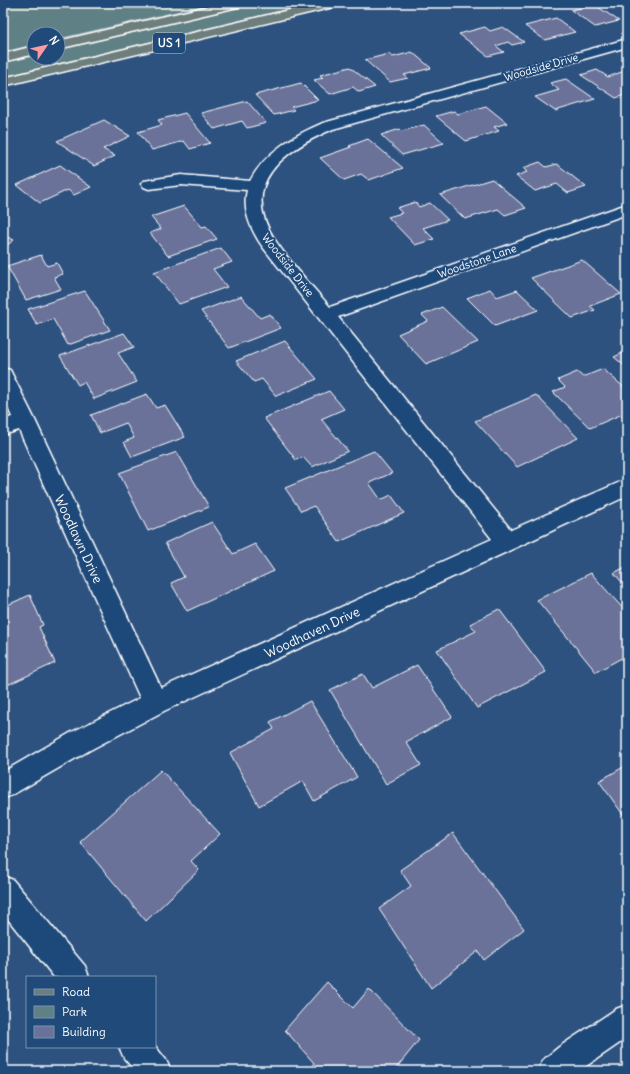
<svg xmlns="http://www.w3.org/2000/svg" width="630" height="1074" font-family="Delius,sans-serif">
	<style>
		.green { fill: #5f8084; stroke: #afc0c2 }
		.building { fill: #6a7299; stroke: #fff }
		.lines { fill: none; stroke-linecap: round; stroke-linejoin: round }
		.minor-casing { stroke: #fff; stroke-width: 3 }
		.primary-casing { stroke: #fff; stroke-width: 3 }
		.minor { fill: #1f4a7a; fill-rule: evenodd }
		.primary { fill: #6d7e7c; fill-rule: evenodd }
		.labels { text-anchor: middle; stroke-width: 4; stroke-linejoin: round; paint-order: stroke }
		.far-street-label { font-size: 11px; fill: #fff; stroke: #1f4a7a }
		.shield { fill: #1f4a7a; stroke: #bcc9d7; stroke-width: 1 }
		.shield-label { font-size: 12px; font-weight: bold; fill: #fff }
		.street-label { font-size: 13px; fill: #fff; stroke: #1f4a7a }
	</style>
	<rect width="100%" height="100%" fill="#2e5280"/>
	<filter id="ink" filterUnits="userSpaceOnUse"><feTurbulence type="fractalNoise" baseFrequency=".025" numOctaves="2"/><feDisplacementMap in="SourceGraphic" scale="8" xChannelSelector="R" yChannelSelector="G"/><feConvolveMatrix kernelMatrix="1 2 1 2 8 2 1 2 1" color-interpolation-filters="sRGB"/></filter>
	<g filter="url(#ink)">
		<path class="green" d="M3 3H215L58 39V34H34V45L3 52Z
			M258 3H313L3 77V63L34 56V58H58V50Z"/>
		<path class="building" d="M595 5 619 21 595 27 571 10Z
			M556 18 575 32 545 40 525 26Z
			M485 27 490 31 503 27 524 42 512 45 508 42 496 46 504 52 488 56 459 34Z
			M412 52 431 68 404 75 408 78 390 82 365 60 389 54 393 57Z
			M350 67 375 87 359 92 353 87 330 94 314 80 323 78 320 75Z
			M597 70 608 77 627 70V94L616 98 581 75Z
			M566 79 595 99 555 111 535 97 559 90 550 83Z
			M301 83 318 100 291 107 294 110 274 115 255 95Z
			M247 101 266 123 247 128 242 121 214 129 201 113Z
			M486 106 507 123 494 127 499 131 466 141 436 116 454 111 458 114Z
			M185 113 210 143 190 149 184 141 152 150 138 132 162 125 158 120Z
			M104 120 130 136 103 149 115 156 94 166 57 141Z
			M424 125 444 143 402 155 381 135 400 129 402 131Z
			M368 139 403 168 369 180 361 174 344 180 320 158 351 147 349 146Z
			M540 162 546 167 557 164 586 187 568 193 557 184 535 191 516 176 527 172 523 168Z
			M60 165 91 187 74 195 68 190 40 203 17 185Z
			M492 179 526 208 505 215 498 209 465 219 440 195Z
			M415 202 419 207 430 203 448 220 423 228 434 239 415 245 388 217 402 213 397 208Z
			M184 206 202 227 206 226 217 239 168 256 150 233 161 229 151 217Z
			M3 235 14 240 3 248Z
			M221 248 232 262 213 269 227 287 179 304 154 272Z
			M41 255 47 266 57 263 63 274 54 277 61 289 26 300 7 266Z
			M582 260 621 294 590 306 595 310 572 318 531 278Z
			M490 289 497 297 517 290 538 310 495 326 467 298Z
			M85 291 110 330 68 345 53 319 37 325 28 309Z
			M241 296 260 318 270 314 281 328 229 348 201 311Z
			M442 307 478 342 426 364 398 334 428 321 422 315Z
			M124 333 134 347 118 353 137 382 94 399 84 382 78 385 60 356Z
			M285 341 317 379 276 396 262 379 254 382 236 361Z
			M627 351V368L614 357Z
			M603 369 627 390V421L620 415 590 428 553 392 565 387 558 380 577 372 583 377Z
			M329 391 344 409 321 419 348 451 312 467 303 457 296 460 264 418Z
			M147 394 156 408 165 405 185 437 132 457 124 442 134 438 126 423 100 433 91 415Z
			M536 395 578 438 517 467 475 421Z
			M374 451 392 473 369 483 381 500 391 495 404 513 339 542 314 506 301 511 285 488Z
			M177 452 209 507 148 531 119 473Z
			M212 522 233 554 255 544 274 571 187 611 171 583 184 577 165 543Z
			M627 566V588L614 573Z
			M591 573 627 613V655L596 672 537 600Z
			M30 595 43 625 39 627 55 663 3 687V607Z
			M499 609 546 672 477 708 437 650 476 631 470 624Z
			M417 665 452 717 406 742 421 765 386 784 330 690 363 674 372 688Z
			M310 701 357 777 314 801 303 781 259 806 230 753 274 729 270 722Z
			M627 765V820L599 781Z
			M161 770 220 834 191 861 199 870 146 921 80 842Z
			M453 833 524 929 484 960 478 951 431 988 379 909 411 886 400 870Z
			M327 982 353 1008 369 989 419 1040 394 1071H308L314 1063 285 1030Z"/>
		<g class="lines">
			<defs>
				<path id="minor" d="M627 39V47L333 129C284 150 238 183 275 240 290 263 312 286 330 307L627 204V214L338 317 511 530 627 479V496L164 711 90 750 12 795 3 799V772L72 732 140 698 19 430 3 435V420L12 417 3 396V368L10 370 35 420 161 688 492 539 262 246C251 230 242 210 247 190L181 185 149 189 144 187 141 184 144 181 181 175 250 181C266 151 293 136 323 123Z
					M3 876 13 880 85 966 89 977H54L3 913Z
					M627 1005V1038L579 1071H538L543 1060 559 1047 616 1009Z
					M155 1046 166 1060 171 1071H135L124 1058 119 1047Z"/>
				<path id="primary" d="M222 3H244L242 6 238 7 58 49V41Z
					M319 3H340L338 6 334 7 3 86V78Z
					M34 46V54L3 62V54Z"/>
			</defs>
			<use href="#minor" class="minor-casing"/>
			<use href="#primary" class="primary-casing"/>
			<use href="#minor" class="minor"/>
			<use href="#primary" class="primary"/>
		</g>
	</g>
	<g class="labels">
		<g class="far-street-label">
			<text transform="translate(541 67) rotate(-16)" y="4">Woodside Drive</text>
			<text transform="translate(477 261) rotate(-19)" y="4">Woodstone Lane</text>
			<text transform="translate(288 265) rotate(52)" y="4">Woodside Drive</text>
		</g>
		<rect class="shield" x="153" y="33" width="32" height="20" rx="3"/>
		<g class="shield-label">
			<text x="169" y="47">US 1</text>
		</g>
		<g class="street-label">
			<text transform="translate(79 539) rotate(65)" y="5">Woodlawn Drive</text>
			<text transform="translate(312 632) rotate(-25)" y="5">Woodhaven Drive</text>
		</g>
	</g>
	<rect width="630" height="1074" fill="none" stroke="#1f4a7a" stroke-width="16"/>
	<rect x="8" y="8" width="614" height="1058" fill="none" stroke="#fff" stroke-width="1.5" filter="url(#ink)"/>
	<rect x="26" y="976" width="130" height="72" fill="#1f4a7a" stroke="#7992af"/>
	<rect x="34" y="989" width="20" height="6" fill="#6d7e7c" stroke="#7992af"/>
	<text x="62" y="996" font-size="12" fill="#ffffff">Road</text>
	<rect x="34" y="1006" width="20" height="12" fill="#5f8084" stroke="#7992af"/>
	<text x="62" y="1016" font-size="12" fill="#ffffff">Park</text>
	<rect x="34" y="1026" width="20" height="12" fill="#6a7299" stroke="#7992af"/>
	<text x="62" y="1036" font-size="12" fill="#ffffff">Building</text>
	<g transform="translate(46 46) rotate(56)"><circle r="19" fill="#1f4a7a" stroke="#7992af"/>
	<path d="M0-3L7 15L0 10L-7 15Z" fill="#ff9aa2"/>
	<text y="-6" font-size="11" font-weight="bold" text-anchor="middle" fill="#ffffff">N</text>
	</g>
</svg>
